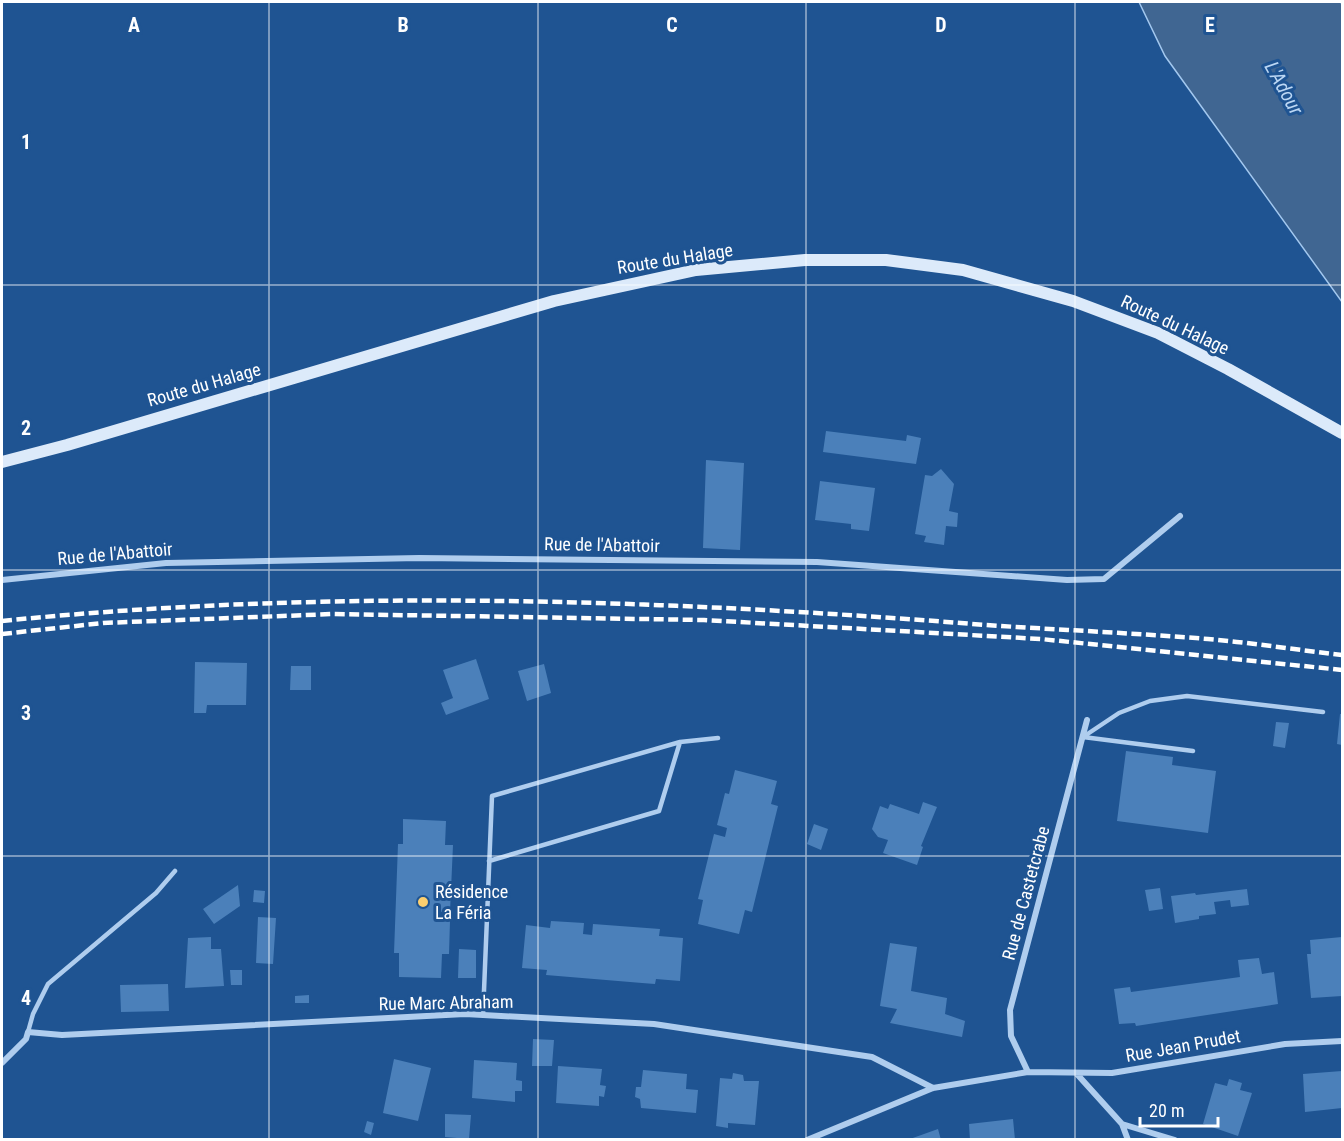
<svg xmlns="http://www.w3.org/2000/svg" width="1344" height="1141" font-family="'Roboto Condensed',sans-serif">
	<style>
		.water { fill: #406692; stroke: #a3c8ef; stroke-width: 1.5 }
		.building { fill: #4b80ba }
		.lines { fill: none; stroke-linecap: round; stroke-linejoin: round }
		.lane { stroke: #afcdee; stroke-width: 4.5 }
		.street { stroke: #afcdee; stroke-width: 6 }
		.secondary { stroke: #dceafa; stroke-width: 12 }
		.rail { stroke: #fff; stroke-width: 4.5; stroke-dasharray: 10 4.5; stroke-linecap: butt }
		.grid { fill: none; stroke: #fff; stroke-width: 1.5; stroke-opacity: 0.55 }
		.poi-dot { fill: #fccf6f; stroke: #1f5492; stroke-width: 2 }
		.labels { text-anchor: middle; stroke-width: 6; stroke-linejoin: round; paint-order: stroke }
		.street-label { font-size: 18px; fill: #fff; stroke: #1f5492 }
		.poi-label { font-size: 18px; fill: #fff; stroke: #1f5492; text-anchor: start }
		.water-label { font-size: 20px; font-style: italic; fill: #bcd7f4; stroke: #1f5492 }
		.grid-label { font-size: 20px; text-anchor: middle; font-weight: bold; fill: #fff; stroke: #1f5492; stroke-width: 6; stroke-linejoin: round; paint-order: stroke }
	</style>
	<rect width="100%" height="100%" fill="#1f5492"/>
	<path class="water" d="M1139 2H1341L1342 5V302L1165 56Z"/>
	<path class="building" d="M826 431 906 441 907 435 921 438 916 464 823 452Z
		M706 460 744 463 740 550 703 548Z
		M941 469 954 484 949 511 958 513 957 527 946 526 944 545 924 542 926 536 915 534 925 475 932 476Z
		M820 481 875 488 869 531 851 529V524L815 520Z
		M476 659 489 699 446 715 441 703 453 698 443 670Z
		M195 662 247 663 246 705H207L206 713H194Z
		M544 664 551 693 527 701 518 671Z
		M291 666H311V690H290Z
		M1340 714H1342V745L1337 744Z
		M1276 722 1289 723 1285 748 1273 746Z
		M1126 751 1173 757 1172 765 1216 771 1208 833 1117 821Z
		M735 770 777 781 771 804 778 806 752 912 745 910 739 934 698 924 703 900 698 899 714 834 725 837 727 828 717 825 725 793 729 794Z
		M923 802 937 807 921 846 923 847 917 865 883 853 888 840 878 837 872 829 880 806 888 809 890 804 919 814Z
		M403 819 446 821 445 845H453L450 912H439V920L450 921 449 954H442L441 978 399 977V953H394L398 844H403Z
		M814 824 828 829 821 850 807 844Z
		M238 885 240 906 214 924 203 909Z
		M1160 888 1163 909 1149 911 1145 890Z
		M1247 889 1249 905 1231 907 1230 900 1214 902 1216 914 1199 916V919L1175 923 1171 896 1195 893 1196 895Z
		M254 890 265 891 264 903 253 902Z
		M258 917 276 918 273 964 256 963Z
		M551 921 584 923 583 934 592 935 593 924 660 929 659 936 683 938 680 981 656 979 655 984 642 983 546 975 547 970 522 968 526 925 550 928Z
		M211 937V949H221L224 986 185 988 188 938Z
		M1342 937V996L1311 998 1307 954H1311L1310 940Z
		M890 943 917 947 911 991 947 998 945 1014 965 1021 962 1037 890 1023 897 1009 880 1006Z
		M459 949 476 950V978H458Z
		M1259 958 1262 974 1274 972 1278 1004 1136 1026 1135 1023 1119 1024 1114 989 1130 987 1131 992 1240 977 1238 960Z
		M230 970H242V985H231Z
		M168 984 169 1011 121 1012 120 985Z
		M309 995V1003H295V996Z
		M533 1039 554 1040 552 1066H532Z
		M394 1059 431 1068 418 1121 383 1113Z
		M474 1060 517 1063 516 1080 522 1081V1091H515V1102L472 1098Z
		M558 1066 602 1069 600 1085 606 1086 604 1097 599 1096V1106L556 1103Z
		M643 1070 687 1074 686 1089 698 1090 696 1113 641 1108 640 1099 635 1097 636 1087H641Z
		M1342 1071V1108L1305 1112 1303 1074Z
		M733 1073 743 1075 744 1081H759L755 1125 728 1123V1128L716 1126 720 1078 732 1079Z
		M1229 1079 1242 1083 1240 1090 1252 1093 1238 1136 1203 1124 1215 1083 1227 1086Z
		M445 1114 471 1115 469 1139 445 1137Z
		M1013 1119 1015 1140H970L969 1124Z
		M367 1121 374 1123 371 1135 364 1132Z
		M938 1129 941 1140H910V1139Z"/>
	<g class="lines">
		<path class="lane" d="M1083 737 1119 713 1150 701 1187 696 1323 712
			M1083 737 1193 751
			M489 861 659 811 680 742
			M483 1015 492 796 680 742 718 738
			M28 1032 33 1014 48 984 156 893 175 871"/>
		<path class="street" d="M2 580 166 563 419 558 817 562 1067 580 1104 579 1180 516
			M2 1063 26 1039 28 1032 62 1035 465 1014 654 1024 872 1057 933 1088
			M1028 1072 1011 1036 1010 1010 1087 720
			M1076 1073 1122 1124 1128 1140
			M1122 1124 1175 1140
			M807 1140 933 1088 1028 1072 1112 1073 1285 1044 1342 1041"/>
		<path class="secondary" d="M2 462 67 445 554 301 696 270 805 260H886L963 270 1073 301 1158 333 1228 369 1342 433"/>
		<path class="rail" d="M2 621C328 588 659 599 986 625 1060 630 1134 633 1208 639 1253 643 1298 650 1342 655
			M2 634 103 623 333 614 704 620 1041 639 1342 670"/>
	</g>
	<path class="grid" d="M269 2V1140M538 2V1140M806 2V1140M1075 2V1140M2 285H1342M2 570H1342M2 856H1342"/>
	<circle class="poi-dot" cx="423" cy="902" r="6"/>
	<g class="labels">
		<g class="street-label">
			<text transform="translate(675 259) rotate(-9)" y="6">Route du Halage</text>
			<text transform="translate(1175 325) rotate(25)" y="6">Route du Halage</text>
			<text transform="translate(204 385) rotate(-16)" y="6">Route du Halage</text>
			<text transform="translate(602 545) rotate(1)" y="6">Rue de l'Abattoir</text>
			<text transform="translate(115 554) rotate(-5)" y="6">Rue de l'Abattoir</text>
			<text transform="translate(1026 893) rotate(-75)" y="6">Rue de Castetcrabe</text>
			<text transform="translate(446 1003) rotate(-1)" y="6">Rue Marc Abraham</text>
			<text transform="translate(1183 1046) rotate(-10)" y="6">Rue Jean Prudet</text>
		</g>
		<g class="poi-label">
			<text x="435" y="898">Résidence<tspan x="435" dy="21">La Féria</tspan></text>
		</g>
		<g class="water-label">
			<text transform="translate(1284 88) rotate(61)" y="7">L'Adour</text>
		</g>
	</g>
	<g class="grid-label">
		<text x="134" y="32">A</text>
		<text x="403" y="32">B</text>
		<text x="672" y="32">C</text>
		<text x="941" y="32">D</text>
		<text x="1210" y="32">E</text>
		<text x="26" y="149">1</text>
		<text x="26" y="435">2</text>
		<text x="26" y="720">3</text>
		<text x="26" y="1005">4</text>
	</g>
	<rect width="1344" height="1141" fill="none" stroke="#ffffff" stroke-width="6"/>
	<path d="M1140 1117v9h78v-9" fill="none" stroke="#ffffff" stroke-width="3"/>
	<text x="1149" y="1117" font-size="18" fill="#ffffff" stroke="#1f5492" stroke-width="4.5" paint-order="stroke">20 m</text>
</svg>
